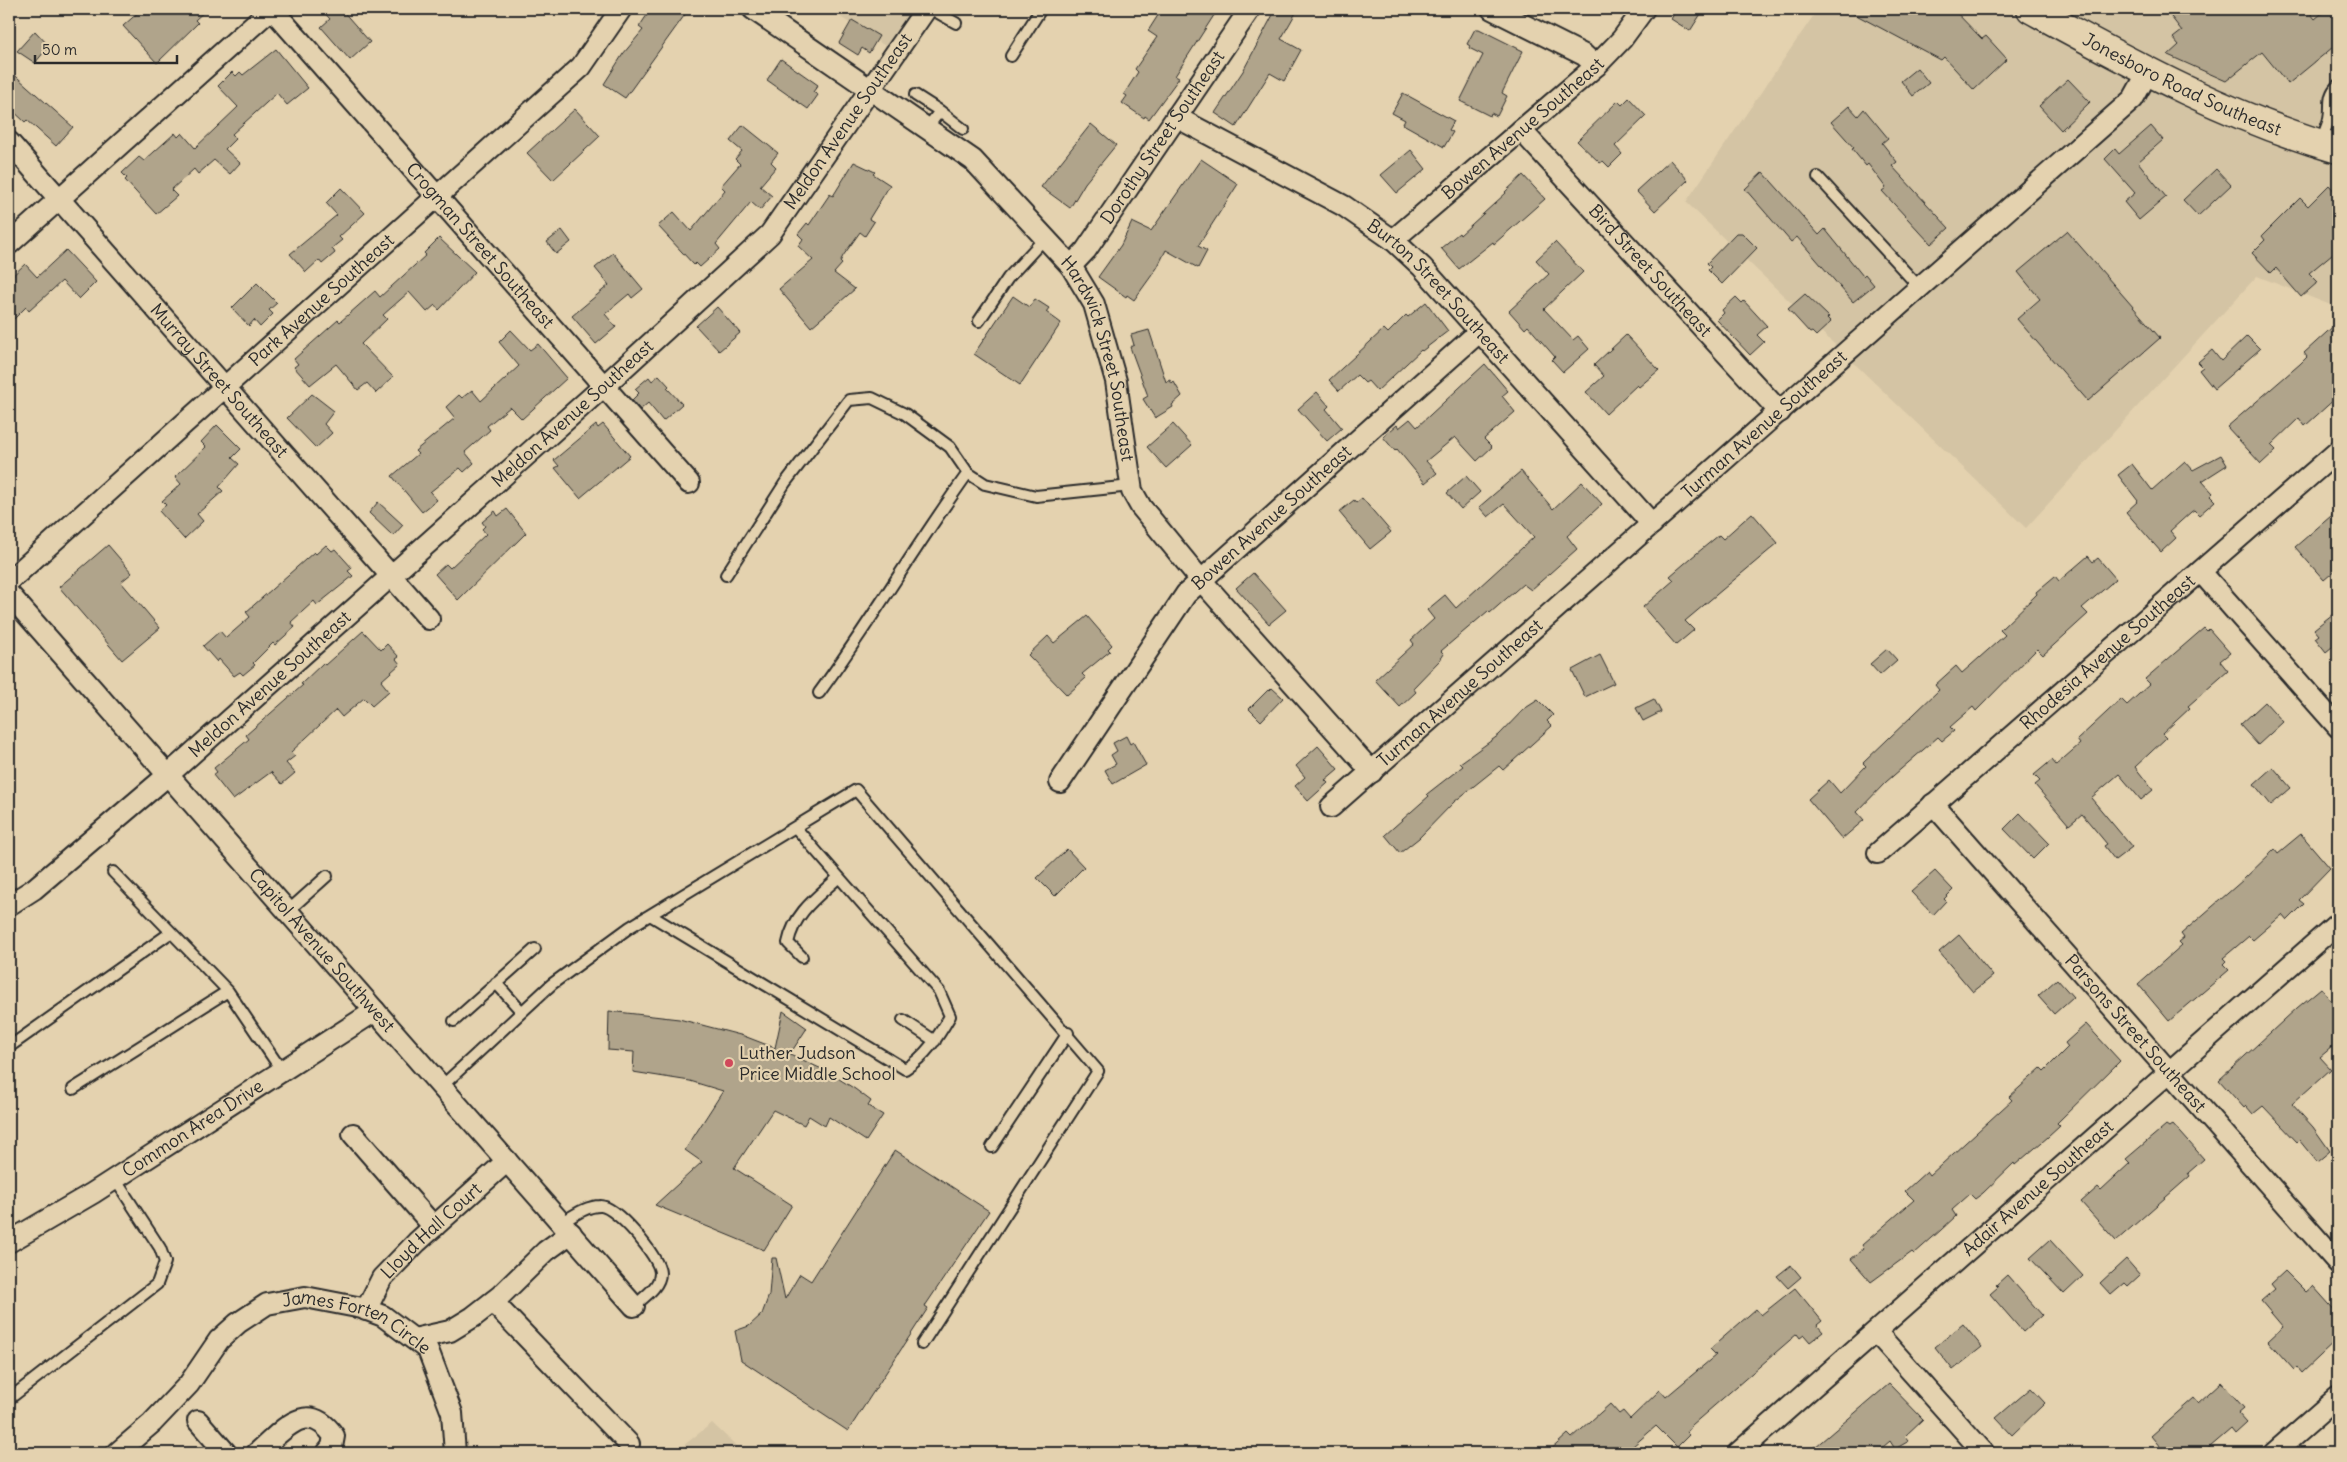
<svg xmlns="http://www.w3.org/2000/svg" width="2347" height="1462" font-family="Delius,sans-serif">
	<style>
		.built { fill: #d4c4a4 }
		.building { fill: #b0a48b; stroke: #2b2b2b }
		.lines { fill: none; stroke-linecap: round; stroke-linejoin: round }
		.service-casing { stroke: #2b2b2b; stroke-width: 14 }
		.minor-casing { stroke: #2b2b2b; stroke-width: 24 }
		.secondary-casing { stroke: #2b2b2b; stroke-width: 31 }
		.service { stroke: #e4d2af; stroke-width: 10 }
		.minor { stroke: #e4d2af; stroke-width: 20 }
		.secondary { stroke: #e4d2af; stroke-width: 28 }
		.poi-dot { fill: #d1495b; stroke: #e4d2af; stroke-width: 2 }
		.labels { text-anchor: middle; stroke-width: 4.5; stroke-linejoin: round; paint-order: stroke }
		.street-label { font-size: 18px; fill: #2b2b2b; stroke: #e4d2af }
		.poi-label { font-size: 18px; fill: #2b2b2b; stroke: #e4d2af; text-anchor: start }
	</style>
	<rect width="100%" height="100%" fill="#e4d2af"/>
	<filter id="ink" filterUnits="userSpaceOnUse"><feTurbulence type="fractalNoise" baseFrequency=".02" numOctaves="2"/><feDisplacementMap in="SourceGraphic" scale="10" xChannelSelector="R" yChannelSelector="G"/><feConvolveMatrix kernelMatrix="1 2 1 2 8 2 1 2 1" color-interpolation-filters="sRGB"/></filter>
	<g filter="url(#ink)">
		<path class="built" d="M828 9H921L893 51Z
			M1818 9H2338V308L2257 276 2026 528 1686 202Z
			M712 1423 744 1453H674Z"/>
		<path class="building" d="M152 9H207L195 20 198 23 157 63 123 26 141 10 146 15Z
			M321 9H341L370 42 350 60 321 27 330 19Z
			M651 9H689L625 98 604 84 623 54 643 30 639 27Z
			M1162 9H1218L1175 76 1179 78 1149 119 1145 116 1144 118 1122 103 1127 96 1124 94 1138 72 1135 69 1157 37 1148 31Z
			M1276 9H1298L1281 39 1301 50 1284 81 1270 73 1236 127 1215 113 1243 71Z
			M1677 9H1704L1690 31 1671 19Z
			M1845 9H1953L1982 39 1986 36 2007 59 1974 90 1944 57 1941 60Z
			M2165 9H2307L2315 19 2327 9H2338V43L2288 84 2262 52 2226 81 2168 55 2179 45 2173 38 2182 31Z
			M852 20 879 36 869 53 862 48 858 55 839 43Z
			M1475 29H1479L1523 51 1502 93 1507 96 1497 116 1491 113 1490 116 1460 101 1483 55 1469 48 1470 46 1467 44Z
			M35 31 49 46 35 63 17 51Z
			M276 49 308 88 287 105 277 93 232 134 236 138 225 149 240 163 230 174 214 160 198 174 194 169 171 190 177 196 156 214 125 180 127 178 122 173 139 157 144 161 175 133 178 137 182 133 195 148 238 107 218 86 232 72 236 76 240 72 243 75Z
			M781 59 818 85 813 92 818 95 808 109 767 80Z
			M1917 68 1929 83 1913 96 1901 81Z
			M9 70 73 127 56 146 27 120 25 122 9 107Z
			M2068 79 2090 102 2061 130 2039 106Z
			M1403 93 1454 121 1449 130 1453 132 1444 147 1403 124 1405 120 1392 113Z
			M1629 98 1646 116 1615 146 1622 154 1609 167 1603 161 1600 163 1577 141 1618 101 1622 105Z
			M1849 106 1858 116 1864 109 1888 138 1882 143 1897 162 1892 166 1949 228 1931 244 1882 191 1886 188 1868 164 1866 166 1852 149 1854 148 1831 122Z
			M575 109 600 136 553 180 527 153Z
			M1091 124 1116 145 1085 183 1070 208 1041 187Z
			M743 125 778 153 771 162 776 167 760 186 772 196 760 210 751 202 716 244 720 249 700 267 696 263 694 265 658 226 674 212 691 231 725 190 721 186 740 164 735 159 742 151 730 141Z
			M2151 126 2163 140 2138 162 2166 197 2139 220 2124 202 2135 193 2105 159 2115 149 2119 154Z
			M1411 150 1426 169 1397 193 1381 175Z
			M1201 159 1238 184 1198 246 1207 251 1198 268 1166 250 1157 268 1134 300 1127 295 1126 297 1098 277 1121 245 1132 222 1151 231Z
			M1670 160 1688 180 1655 211 1636 191Z
			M854 162 875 172 873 174 890 185 869 219 874 222 865 236 860 232 843 256 840 262 842 264 834 273 855 289 811 327 779 289 813 260 798 246 803 239 798 234 807 223 809 225 830 194 833 196Z
			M2216 169 2231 185 2198 216 2183 200Z
			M1763 172 1819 235 1825 229 1863 276 1865 274 1874 285 1853 302 1797 237 1791 242 1745 189Z
			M1523 175 1545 199 1494 244 1493 242 1459 269 1441 248 1459 233 1460 235 1506 193 1505 192Z
			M2329 185 2338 195V249L2309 273 2318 282 2301 297 2276 268 2271 273 2252 253 2265 240 2262 236 2300 198 2308 206Z
			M341 188 365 213 339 237 342 240 332 248 335 253 322 264 319 260 306 272 290 254 337 215 326 203Z
			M562 230 571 242 556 254 547 242Z
			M2067 231 2160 338 2088 401 2017 319 2040 299 2018 272Z
			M1736 233H1742L1757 248 1722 284 1708 270 1711 267 1707 263Z
			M439 238 475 272 439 310 435 305 427 312 409 292 383 315 387 319 361 344 393 377 376 393 367 383 358 390 336 364 310 385 294 367 298 364 294 359 338 320 340 322 375 291 380 297 426 255 424 253Z
			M1555 242 1583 272 1544 309 1573 340 1578 336 1589 349 1563 372 1552 360 1555 357 1528 326 1525 329 1509 311 1549 274 1536 260Z
			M66 250 96 282 79 299 62 281 29 311 26 307 9 324V279L25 264 37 277Z
			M613 253 643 289 632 298 629 294 605 314 616 327 596 344 572 316 609 285 595 268Z
			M257 283 277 303 269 310 273 314 260 327 254 320 249 326 232 308Z
			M1805 294 1829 317 1827 318 1831 322 1816 336 1812 332 1810 333 1788 309Z
			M1013 296 1029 307 1035 299 1049 308 1046 312 1061 323 1020 385 974 354Z
			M1736 297 1742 303 1744 301 1767 326 1757 335 1764 342 1750 355 1717 320 1724 313 1722 310Z
			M1426 302 1448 331 1422 351 1421 350 1377 391 1368 381 1365 383 1357 375 1339 391 1329 380 1384 329 1388 333 1406 315 1408 317Z
			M717 307 740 333 719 351 696 326Z
			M2338 322V396L2305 426 2299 418 2271 445 2276 450 2261 464 2227 427 2300 364 2307 357 2304 353Z
			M511 330 530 350 538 344 567 378 522 419 510 407 487 426 490 430 465 452 474 463 464 472 460 468 430 492 437 500 422 512 392 476 418 454 415 451 455 418 446 407 459 395 462 398 472 390 481 401 519 366 499 342Z
			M1149 330 1166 382 1170 380 1172 384 1174 382 1182 396 1172 405 1173 407 1155 418 1143 399 1148 396 1130 347 1134 345 1131 335Z
			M1626 335 1659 370 1639 387 1637 385 1606 414 1586 392 1604 376 1594 365Z
			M2247 336 2260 349 2214 389 2199 370 2203 367 2198 362 2212 350 2221 361Z
			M1485 364 1508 391 1502 396 1515 412 1484 439 1492 447 1477 461 1455 437 1426 461 1437 473 1425 483 1397 449 1395 451 1383 437 1397 425 1399 428 1410 419 1417 427Z
			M659 375 669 386 667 388 682 404 663 421 648 403 640 410 632 400 639 393 635 389 649 377 652 381Z
			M1317 392 1329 406 1326 409 1342 428 1327 441 1298 409Z
			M312 394 334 411 324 424 332 433 316 448 287 418Z
			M603 424 630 456 580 498 555 468 559 466 554 460 596 425 598 428Z
			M1173 424 1192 445 1166 468 1147 447Z
			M217 425 241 449 232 458 239 464 219 487 223 491 197 514 203 521 184 539 159 511 166 505 162 501 181 484 175 477 206 447 201 442Z
			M2221 455 2227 465 2202 481 2213 493 2210 496 2215 501 2199 515 2194 510 2191 512 2170 531 2176 538 2161 552 2126 512 2138 501 2118 475 2132 464 2152 490 2185 461 2193 470Z
			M1521 471 1553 509 1582 482 1602 504 1567 536 1577 549 1531 590 1523 584 1490 613 1488 611 1441 651 1444 654 1440 660 1413 688 1416 692 1400 707 1375 680 1414 644 1411 640 1434 619 1427 610 1445 595 1456 608 1534 537 1504 504 1488 517 1479 507Z
			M1466 476 1480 492 1461 509 1447 493Z
			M1362 498 1391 532 1370 549 1339 512 1354 500 1356 503Z
			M378 502 403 525 393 536 369 513Z
			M507 509 526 533 458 600 435 574 446 564 450 568 486 534 482 529 485 526 482 522 495 511 498 516Z
			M2338 510V568L2324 580 2295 547Z
			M1752 513 1778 543 1685 621 1694 630 1676 645 1643 607 1674 580 1670 576 1691 558 1719 535 1723 539Z
			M108 545 132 573 121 582 160 628 122 660 59 587Z
			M326 545 332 551 335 549 352 568 348 571 353 576 317 605 314 601 291 622 295 627 275 645 273 643 253 663 255 665 243 675 240 672 234 676 219 659 217 662 203 646 220 631 226 638 250 617 246 612 314 552 316 554Z
			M2088 556 2093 562 2098 558 2116 579 2082 608 2088 614 2043 655 2037 649 1976 711 1973 707 1950 727 1954 731 1942 741 1938 737 1886 782 1857 812 1864 820 1842 839 1808 799 1829 780 1840 793 1866 766 1863 763 1939 690 1935 685 1956 666 1962 673 2005 635 2000 630 2037 594 2036 592 2055 576 2059 581Z
			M1253 573 1286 610 1269 624 1236 588Z
			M2338 610V642L2326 652 2315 638 2319 635 2314 629Z
			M1087 616 1112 645 1108 649 1110 651 1082 674 1086 678 1067 695 1028 655 1048 636 1054 643Z
			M2204 628 2207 631 2209 629 2230 653 2220 661 2228 671 2188 706 2190 708 2162 734 2166 738 2135 767 2153 790 2141 800 2119 774 2091 798 2132 847 2115 860 2104 846 2107 844 2082 814 2069 825 2035 785 2040 781 2034 775 2052 760 2056 765 2080 744 2077 740 2121 699 2127 705 2150 684 2145 679Z
			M363 631 381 650 387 644 399 657 396 659 400 664 381 681 389 691 372 706 364 698 342 717 336 710 291 752 295 756 286 763 295 773 282 784 271 772 233 800 213 775 217 772 214 768 249 739 246 735 303 685 301 684 323 663 325 665Z
			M1887 649 1897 660 1880 675 1870 664Z
			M1600 655 1614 683 1585 697 1572 670Z
			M1272 688 1283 698 1261 721 1249 709 1268 690 1269 691Z
			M1654 699 1661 712 1643 721 1636 708Z
			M1538 700 1553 715 1547 721 1552 726 1503 770 1499 766 1454 802 1419 838 1400 853 1385 835 1429 796 1427 794 1463 766 1460 763 1499 735 1524 709Z
			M2265 702 2283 722 2258 745 2240 725Z
			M1126 736 1130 744 1133 742 1146 765 1113 784 1105 770 1116 764 1111 755 1117 751 1113 743Z
			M1318 746 1338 769 1325 780 1328 783 1308 801 1295 786 1305 777 1296 766Z
			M2273 767 2291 788 2271 805 2254 784Z
			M2020 813 2049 843 2033 859 2004 829Z
			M2301 834 2330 868 2299 900 2304 904 2287 921 2282 915 2253 940 2249 936 2223 958 2226 961 2223 964 2229 970 2169 1021 2138 984 2182 945 2179 942 2184 938 2181 934 2243 880 2275 849 2278 853Z
			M1067 849 1084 867 1055 896 1037 878Z
			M1935 871 1953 890 1944 899 1946 901 1933 915 1911 892Z
			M1959 935 1993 976 1973 992 1939 952Z
			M2057 979 2073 997 2054 1014 2038 996Z
			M2321 988 2338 1010V1042L2320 1057 2331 1069 2292 1104 2313 1127 2330 1151 2317 1162 2299 1140 2297 1142 2263 1106 2253 1114 2246 1106 2244 1108 2219 1080 2297 1008Z
			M609 1011 679 1019 744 1036 775 1048 783 1011 807 1028 790 1054 828 1072 855 1089 871 1101 868 1106 883 1115 866 1141 829 1117 825 1126 809 1116 804 1125 773 1110 734 1168 792 1205 764 1250 655 1205 702 1162 685 1150 723 1091 690 1081 633 1072 634 1052 608 1050Z
			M2086 1024 2120 1061 2057 1123 2060 1126 2048 1137 2015 1165 2014 1163 1983 1193 1975 1199 1970 1194 1952 1210 1956 1216 1941 1230 1914 1254 1912 1252 1871 1282 1851 1259 1864 1248 1862 1245 1914 1200 1905 1191 1927 1171 1930 1175 2012 1100 2009 1097 2041 1068 2044 1071 2068 1047 2065 1043Z
			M2173 1124 2204 1159 2188 1173 2190 1176 2116 1241 2081 1202 2098 1187 2101 1190 2130 1163 2126 1159 2166 1125 2169 1127Z
			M895 1150 989 1211 925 1306 928 1308 848 1431 741 1360 735 1331 749 1326 762 1314 769 1295 772 1258H776L785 1299 800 1274 811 1281Z
			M2050 1240 2083 1276 2064 1294 2030 1258Z
			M2126 1259 2140 1275 2128 1286 2125 1283 2111 1295 2100 1283Z
			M1791 1265 1801 1277 1788 1288 1777 1276Z
			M2285 1271 2306 1292 2313 1286 2338 1314V1339L2302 1373 2297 1367 2294 1370 2268 1341 2283 1327 2261 1301 2275 1289 2271 1284Z
			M2007 1275 2042 1315 2023 1332 1990 1294 1998 1287 1996 1285Z
			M1795 1288 1822 1321 1817 1325 1823 1332 1810 1342 1804 1335 1800 1338 1797 1334 1692 1425 1686 1432 1689 1435 1677 1447 1656 1426 1625 1453H1547L1568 1434 1572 1438 1610 1404 1619 1414 1623 1411 1630 1419 1660 1390 1666 1397 1716 1355 1710 1349 1756 1309 1761 1315Z
			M1963 1324 1982 1347 1953 1370 1935 1347Z
			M2221 1382 2244 1408 2238 1413 2247 1423 2235 1434 2231 1429 2203 1453H2165L2151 1436 2194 1398 2198 1403Z
			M1889 1384 1923 1419 1905 1436 1909 1441 1895 1449 1890 1441 1876 1453H1808Z
			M2031 1388 2045 1403 2012 1435 1996 1418Z"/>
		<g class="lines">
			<defs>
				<path id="service" d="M931 9 956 23
					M1011 56 1041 9
					M915 95 940 111 927 128
					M940 111 963 129
					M2320 143C2323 135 2327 127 2329 119 2332 105 2326 97 2338 85
					M1818 177 1920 288
					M979 321 1008 278 1045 238
					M726 575 785 483 849 400 872 398 905 414 950 447 968 473 985 484 1036 496 1131 486
					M819 693C871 622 916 545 968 473
					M113 872 228 991 282 1071
					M288 911 327 876
					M650 915 905 1069C926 1056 938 1037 950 1016L939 991 795 827
					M802 957 788 943C794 913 817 897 839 877
					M496 983 522 1012
					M903 1020 935 1041
					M454 1021 535 949
					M9 1047 170 933
					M442 1086 552 984 630 927 856 790 1098 1071 922 1344
					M73 1089 228 991
					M992 1147 1068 1033
					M561 1223C573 1216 586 1206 600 1206 615 1205 660 1257 660 1273 660 1287 644 1297 634 1306
					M9 1399 157 1284 165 1262 160 1248 115 1179"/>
				<g id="minor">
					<path id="s1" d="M272 9 689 483"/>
					<path id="s2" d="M753 9 973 160 1071 266 1094 304 1116 381 1132 491 1141 507 1200 579 1372 772"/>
					<path d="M1492 9 1584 55 1596 66"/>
					<path id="s3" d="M1176 117 1344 206 1393 240 1422 267 1652 524"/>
					<path id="s4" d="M1521 130 1780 412"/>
					<path id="s5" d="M9 142 429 619"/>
					<path id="s6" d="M1393 240 1596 66 1622 39 1644 9"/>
					<path d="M9 244 271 9"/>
					<path id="s7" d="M1071 266 1086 250 1250 9"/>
					<path d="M2201 572 2338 727"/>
					<path id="s8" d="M9 581 581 67 621 9"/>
					<path id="s9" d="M9 594 634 1306"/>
					<path id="s10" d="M1060 782 1186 594 1480 331"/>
					<path id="s11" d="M1933 804 2338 1263"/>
					<path id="s12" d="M1331 807 2133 99 2148 72"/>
					<path id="s13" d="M1878 853 2338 451"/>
					<path id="s14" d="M9 905 34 889 168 775 604 386 770 234 926 9"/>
					<path d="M353 1134 434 1227"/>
					<path id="s15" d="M9 1242 93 1193 375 1011"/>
					<path d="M493 1302 629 1444"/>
					<path id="s16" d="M366 1310 382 1278 417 1242 507 1161"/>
					<path d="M1876 1332 1984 1453"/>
					<path d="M414 1339 450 1331 473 1317 500 1296 546 1251 571 1233"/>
					<path d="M198 1421 226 1453"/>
					<path id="s17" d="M117 1453 152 1423 189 1384 219 1340 238 1323 267 1304 305 1297 362 1308 383 1316 428 1350 452 1413 455 1453"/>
					<path d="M257 1453C282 1432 306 1397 334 1436L332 1447 327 1453"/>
					<path id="s18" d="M1738 1453 2338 923"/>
					<path d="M2274 1453 2338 1397"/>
				</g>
				<g id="secondary">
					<path id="s19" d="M2031 9C2130 63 2229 118 2338 149"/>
				</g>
			</defs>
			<use href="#service" class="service-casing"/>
			<use href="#minor" class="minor-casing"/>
			<use href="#secondary" class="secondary-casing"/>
			<use href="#service" class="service"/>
			<use href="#minor" class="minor"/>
			<use href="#secondary" class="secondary"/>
		</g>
	</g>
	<circle class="poi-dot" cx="729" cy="1063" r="5"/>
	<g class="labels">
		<g class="street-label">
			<text dy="6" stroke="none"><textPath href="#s19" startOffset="169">Jonesboro Road Southeast</textPath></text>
			<text dy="6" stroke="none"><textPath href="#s14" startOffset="1152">Meldon Avenue Southeast</textPath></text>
			<text dy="6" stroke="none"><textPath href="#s6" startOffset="171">Bowen Avenue Southeast</textPath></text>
			<text dy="6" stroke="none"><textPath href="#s7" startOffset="158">Dorothy Street Southeast</textPath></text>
			<text dy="6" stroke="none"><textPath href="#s1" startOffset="315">Crogman Street Southeast</textPath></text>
			<text dy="6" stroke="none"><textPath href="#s4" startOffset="191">Bird Street Southeast</textPath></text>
			<text dy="6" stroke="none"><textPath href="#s3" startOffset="318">Burton Street Southeast</textPath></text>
			<text dy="6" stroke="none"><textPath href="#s8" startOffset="420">Park Avenue Southeast</textPath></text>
			<text dy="6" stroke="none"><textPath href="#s2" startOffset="509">Hardwick Street Southeast</textPath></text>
			<text dy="6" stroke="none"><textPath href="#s5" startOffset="318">Murray Street Southeast</textPath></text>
			<text dy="6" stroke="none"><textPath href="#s14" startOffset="748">Meldon Avenue Southeast</textPath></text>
			<text dy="6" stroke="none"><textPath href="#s12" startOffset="578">Turman Avenue Southeast</textPath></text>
			<text dy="6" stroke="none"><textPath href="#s10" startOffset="341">Bowen Avenue Southeast</textPath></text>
			<text dy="6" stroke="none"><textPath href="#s13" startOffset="305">Rhodesia Avenue Southeast</textPath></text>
			<text dy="6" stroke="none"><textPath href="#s14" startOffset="342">Meldon Avenue Southeast</textPath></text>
			<text dy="6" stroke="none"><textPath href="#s12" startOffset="172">Turman Avenue Southeast</textPath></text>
			<text dy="6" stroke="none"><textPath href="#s9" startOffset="474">Capitol Avenue Southwest</textPath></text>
			<text dy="6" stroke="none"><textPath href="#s11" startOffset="306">Parsons Street Southeast</textPath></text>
			<text dy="6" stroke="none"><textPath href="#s15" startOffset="216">Common Area Drive</textPath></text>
			<text dy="6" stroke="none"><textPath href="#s18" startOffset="400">Adair Avenue Southeast</textPath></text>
			<text dy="6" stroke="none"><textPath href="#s16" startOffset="104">Lloyd Hall Court</textPath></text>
			<text dy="6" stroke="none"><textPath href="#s17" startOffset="309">James Forten Circle</textPath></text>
		</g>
		<g class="poi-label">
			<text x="739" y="1059">Luther Judson<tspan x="739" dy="21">Price Middle School</tspan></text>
		</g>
	</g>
	<rect width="2347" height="1462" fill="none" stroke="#e4d2af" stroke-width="30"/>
	<rect x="15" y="15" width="2317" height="1432" fill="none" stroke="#2b2b2b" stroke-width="2" filter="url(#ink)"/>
	<path d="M35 55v8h142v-8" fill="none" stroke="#2b2b2b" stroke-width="2.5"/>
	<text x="42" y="55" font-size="15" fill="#2b2b2b" stroke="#e4d2af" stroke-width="4" paint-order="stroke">50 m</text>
</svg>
